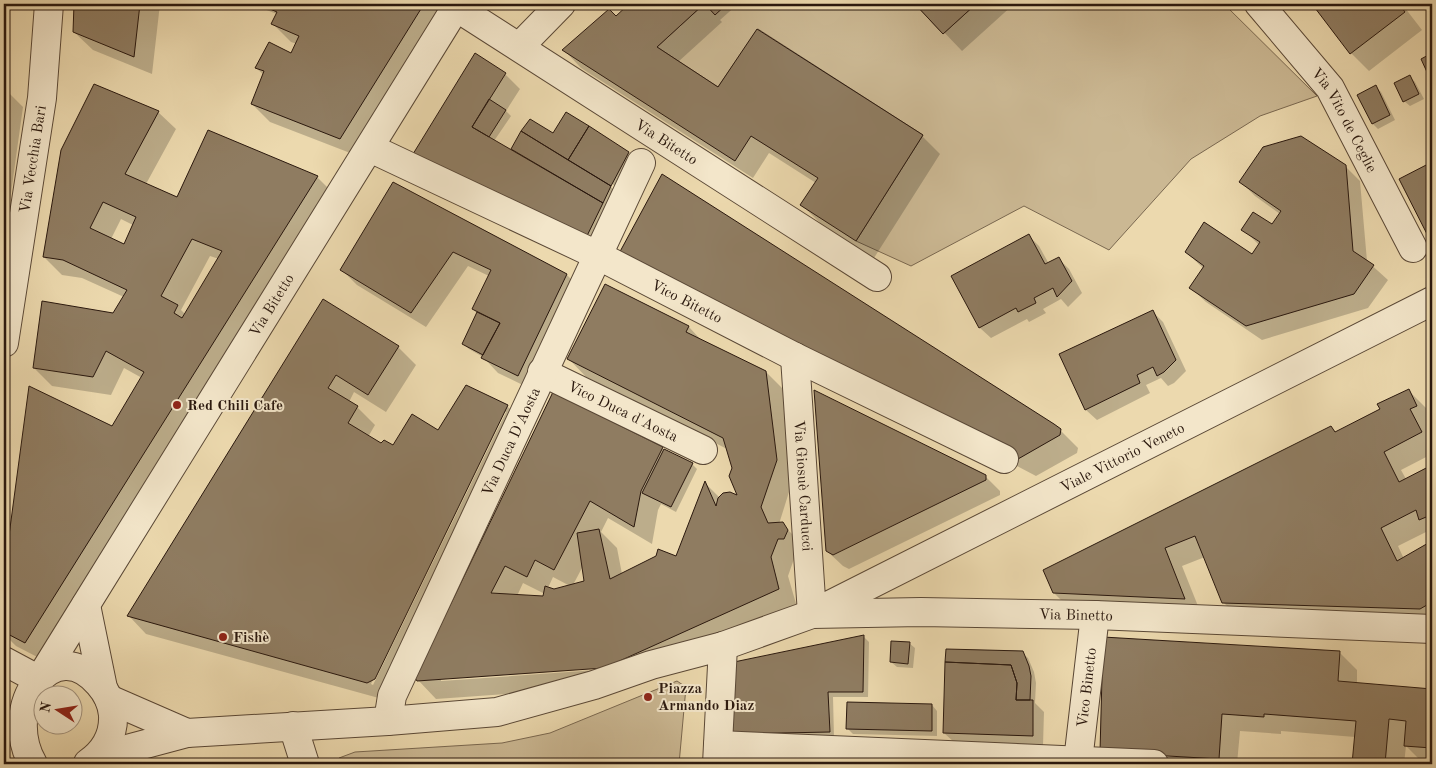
<svg xmlns="http://www.w3.org/2000/svg" width="1436" height="768" font-family="'Old Standard TT',serif">
	<style>
		.green { fill: #cbb893; stroke: #7a6850 }
		.shadow { fill: #0003; fill-rule: evenodd }
		.building { fill: #8f7c61; stroke: #2a180e; fill-rule: evenodd }
		.lines { fill: none; stroke-linecap: round; stroke-linejoin: round }
		.minor-casing { stroke: #5a4836; stroke-width: 30 }
		.minor { stroke: #f3e6ca; stroke-width: 28 }
		.poi-dot { fill: #8f2418; stroke: #f3e6ca; stroke-width: 2 }
		.labels { text-anchor: middle; stroke-width: 4; stroke-linejoin: round; paint-order: stroke }
		.street-label { font-size: 15px; fill: #2a180e; stroke: #f3e6ca }
		.poi-label { font-size: 15px; font-weight: bold; fill: #2a180e; stroke: #f3e6ca; text-anchor: start }
	</style>
	<rect width="100%" height="100%" fill="#ecd9ae"/>
	<filter id="stains"><feTurbulence type="fractalNoise" baseFrequency=".004" numOctaves="4"/><feColorMatrix values="0 0 0 0 .2 0 0 0 0 .09 0 0 0 0 .02 0 0 0 .5 -.17"/></filter>
	<radialGradient id="worn" r=".72"><stop offset=".6" stop-color="#630" stop-opacity="0"/><stop offset="1" stop-color="#630" stop-opacity=".3"/></radialGradient>
	<path class="green" d="M704 4 715 14 727 4H915L943 34 976 4H1224L1317 96 1260 116 1191 159 1109 250 1024 206 911 266 856 241 923 135 758 29 718 87 657 47Z
		M677 681 686 687 679 764H336L339 758 355 752 502 743 550 733Z"/>
	<path class="shadow" d="M75 4H160L152 74 93 50 74 32Z
		M251 4H453L358 156 270 122 252 104 264 75 256 68 292 55 297 44 291 42 273 24 277 14Z
		M630 4H738L720 20 722 22 678 62 719 88 922 136 940 154 874 258 820 223 802 205 816 183 769 153 753 178 581 68 564 50 616 17Z
		M917 4H1014L962 51Z
		M1314 4H1402L1422 30 1369 71 1351 53Z
		M505 74 520 89 506 111 511 116 494 141 516 153 512 149 553 135 628 153 639 163 617 188 608 180 611 187 616 192 599 256 429 168Z
		M1409 76 1415 82 1424 99 1410 106 1404 101Z
		M1376 87 1381 92 1395 120 1378 129 1373 124 1359 95Z
		M4 91 8 92 23 107 4 243Z
		M158 112 176 129 146 184 178 198 317 177 335 195 43 660 16 646 4 634V582L30 388 113 428 142 378 124 368 111 395 52 386 34 368 114 314 124 297 82 278 62 275 44 257ZM121 219 133 225 124 245 111 239ZM210 256 219 259 185 314 181 310Z
		M1432 164V240L1401 179Z
		M1345 166 1360 181 1367 261 1388 280 1368 308 1262 340 1206 302 1191 288 1204 269 1186 252 1252 256 1259 245 1243 229 1272 225 1280 214 1255 196 1241 182Z
		M393 184 567 275 582 290 533 390 498 373 483 357 469 349 463 344 478 314 473 309 489 276 468 266 426 327 357 285 342 270Z
		M1029 236 1039 246 1049 264 1058 258 1069 269 1082 293 1068 307 1061 299 1043 309 1046 313 1029 322 1027 319 991 338 980 328 953 276Z
		M605 286 689 327 702 341 766 372 784 390 794 476 779 524H782L800 542 788 576 797 607 623 686 436 699 418 680 554 393 662 448 692 464 697 469 676 512 661 504 658 510 652 544 608 518 601 532 617 548 622 574 677 557 705 483 720 498H739L733 468 727 449 586 377 569 359ZM583 566 585 582 573 585ZM553 577 570 586 554 590 548 588ZM523 583 545 594 544 597 517 596ZM610 667 611 669 441 681V678Z
		M324 301 398 347 416 365 386 412 354 392 349 402 357 407 375 425 368 437 382 445 393 447 439 431 467 387 507 406 525 424 386 700 146 634 129 616ZM504 412H506L373 685 371 684Z
		M1153 312 1163 322 1186 371 1174 383 1168 386 1161 378 1146 385 1150 393 1097 420 1086 410 1061 354Z
		M1408 390 1426 408 1432 420V425L1427 427 1432 437V454L1401 470 1406 479 1432 466V532L1430 530 1398 546 1404 559 1432 543 1429 534 1432 532V626L1241 620 1223 602 1205 557 1182 566 1202 616 1072 611 1054 593 1331 427 1336 432 1381 410Z
		M944 428 1060 430 1078 448 1077 453 1036 476Z
		M985 476 1000 491V495L849 569 843 566 827 551Z
		M864 637 869 642 868 697H833L834 737 739 739Z
		M909 643 915 648 913 668 897 667 891 662Z
		M1339 652 1357 670V684L1432 690V764L1423 763 1406 746 1404 764H1354L1355 737 1281 731V734L1240 731 1237 764H1115Z
		M1022 653 1028 658 1034 672 1036 683 1035 703 1044 712 1043 746 955 743 944 733Z
		M932 705 937 711V736L853 734 848 729Z"/>
	<path class="building" d="M74 4H140L134 57 73 32Z
		M274 4H424L340 139 251 104 264 71 255 68 269 42 291 53 299 36 271 24 277 12 270 9Z
		M629 4H704L657 47 718 87 757 29 923 135 856 241 800 205 818 178 751 136 735 161 562 50 609 9 616 16Z
		M705 4H727L715 15Z
		M915 4H976L943 34Z
		M1312 4H1399L1405 12 1350 54Z
		M475 53 506 73 472 127 603 203 584 242 413 154Z
		M1432 53V83L1421 59Z
		M1410 75 1419 94 1403 102 1394 83Z
		M94 84 159 111 125 174 177 197 208 130 318 176 25 643 4 632V573L29 386 112 426 144 372 106 351 93 377 33 368 42 301 113 313 127 290 63 260 43 257 61 150ZM103 202 136 217 124 244 90 228ZM192 239 222 251 182 318 174 313 178 305 161 296Z
		M1376 85 1390 115 1372 124 1357 95Z
		M4 89 9 91 4 127Z
		M489 99 506 110 489 137 472 127Z
		M566 112 589 126 568 160 521 131 530 119 553 133Z
		M589 126 629 152 611 186 568 160Z
		M521 131 611 186 603 203 511 149Z
		M1301 136 1346 165 1353 251 1374 265 1354 294 1246 326 1189 288 1204 266 1185 252 1204 222 1252 254 1260 242 1241 230 1253 212 1272 224 1281 211 1239 182 1263 147Z
		M1432 162V236L1429 238 1399 179Z
		M662 174 1054 424 1061 429 1060 435 1018 459 925 410 616 259Z
		M393 182 567 274 518 376 481 358 500 323 472 309 491 270 453 252 411 313 340 270Z
		M1029 234 1045 264 1059 257 1072 281 1057 297 1053 288 1034 298 1036 303 1018 312 1016 308 979 328 951 276Z
		M605 284 689 326 686 332 766 371 777 460 761 507 768 523 783 522 788 530 784 539H778L771 557 779 589 604 668 417 681 415 678 553 392 663 447 641 491 634 527 590 501 554 570 535 560 527 577 505 566 491 593 543 596 545 586 554 589 584 581 577 533 599 529 610 579 656 556 658 549 676 556 705 481 716 506 718 498 723 493 730 492 737 495 729 476 732 468 723 438 567 359Z
		M323 299 399 346 368 395 336 375 328 388 358 406 348 423 381 443 384 440 393 445 412 414 438 430 466 385 508 405 375 679 367 683 127 616Z
		M1153 310 1176 360 1164 372 1157 376 1153 367 1137 375 1140 383 1085 410 1059 354Z
		M477 312 500 323 483 355 462 344Z
		M1409 389 1417 406 1410 409 1422 432 1384 452 1399 482 1432 465V518L1431 515 1419 520 1416 510 1381 528 1397 561 1430 542 1428 533 1432 531V602L1420 609 1222 603 1195 536 1165 548 1185 599 1053 593 1043 570 1331 426 1335 432 1380 409 1377 404Z
		M814 390 986 475V480L833 555 826 551Z
		M664 449 693 463 671 507 642 493Z
		M864 635 863 692H828L830 732 732 734 734 662Z
		M1103 637 1340 651 1338 681 1432 689V748L1404 746 1406 721 1389 719 1385 764H1352L1356 721 1264 714V717L1222 714 1219 759 1100 752Z
		M891 641 910 642 908 664 890 662Z
		M946 649 1023 651 1029 666 1031 676 1030 700H1016L1017 683 1011 665 945 662Z
		M945 662 1011 665 1017 683 1016 700H1033V736L943 733Z
		M847 702 932 704V731L846 729Z"/>
	<g class="lines">
		<defs>
			<g id="minor">
				<path id="s1" d="M1259 4 1330 88 1413 248"/>
				<path id="s2" d="M456 7 877 277"/>
				<path d="M520 46 561 4"/>
				<path id="s3" d="M370 148 597 255 795 357 1004 459"/>
				<path id="s4" d="M4 343 42 98 49 4"/>
				<path id="s5" d="M795 357 812 614 1432 301"/>
				<path id="s6" d="M542 372 703 450"/>
				<path d="M86 605 103 688"/>
				<path d="M4 661 32 676"/>
				<path id="s7" d="M46 669 458 4"/>
				<path d="M109 699 187 733"/>
				<path id="s8" d="M388 721 392 696 641 163"/>
				<path d="M293 726 305 764"/>
				<path d="M718 745 1154 764"/>
				<path id="s9" d="M97 757 187 733 388 721 497 712 594 685 651 665 723 646 812 614 921 612 1095 615 1432 629"/>
				<path id="s10" d="M1078 761 1095 615"/>
				<path d="M33 764C0 706 54 631 99 684 107 693 112 704 113 715 114 735 104 752 88 763"/>
				<path d="M717 764 723 646"/>
			</g>
		</defs>
		<use href="#minor" class="minor-casing"/>
		<use href="#minor" class="minor"/>
	</g>
	<g class="poi-dot">
		<circle cx="177" cy="405" r="5"/>
		<circle cx="223" cy="637" r="5"/>
		<circle cx="648" cy="697" r="5"/>
	</g>
	<g class="labels">
		<g class="street-label">
			<text dy="5" stroke="none"><textPath href="#s1" startOffset="145">Via Vito de Ceglie</textPath></text>
			<text dy="5" stroke="none"><textPath href="#s2" startOffset="250">Via Bitetto</textPath></text>
			<text dy="5" stroke="none"><textPath href="#s4" startOffset="186">Via Vecchia Bari</textPath></text>
			<text dy="5" stroke="none"><textPath href="#s3" startOffset="352">Vico Bitetto</textPath></text>
			<text dy="5" stroke="none"><textPath href="#s7" startOffset="428">Via Bitetto</textPath></text>
			<text dy="5" stroke="none"><textPath href="#s6" startOffset="90">Vico Duca d'Aosta</textPath></text>
			<text dy="5" stroke="none"><textPath href="#s8" startOffset="306">Via Duca D'Aosta</textPath></text>
			<text dy="5" stroke="none"><textPath href="#s5" startOffset="605">Viale Vittorio Veneto</textPath></text>
			<text dy="5" stroke="none"><textPath href="#s5" startOffset="129">Via Giosuè Carducci</textPath></text>
			<text dy="5" stroke="none"><textPath href="#s9" startOffset="998">Via Binetto</textPath></text>
			<text dy="5" stroke="none"><textPath href="#s10" startOffset="74">Vico Binetto</textPath></text>
		</g>
		<g class="poi-label">
			<text x="187" y="410">Red Chili Cafe</text>
			<text x="233" y="642">Fishè</text>
			<text x="658" y="693">Piazza<tspan x="658" dy="17">Armando Diaz</tspan></text>
		</g>
	</g>
	<rect width="1436" height="768" fill="none" stroke="#ecd9ae" stroke-width="20"/>
	<rect x="5" y="5" width="1426" height="758" fill="none" stroke="#2a180e" stroke-width="2.5"/>
	<rect x="10" y="10" width="1416" height="748" fill="none" stroke="#2a180e"/>
	<g transform="translate(58 710) rotate(282)"><circle r="24" fill="#f3e6ca" stroke="#a3947f"/>
	<path d="M0-4L9 19L0 12L-9 19Z" fill="#8f2418"/>
	<text y="-8" font-size="14" font-weight="bold" text-anchor="middle" fill="#2a180e">N</text>
	</g>
	<rect width="100%" height="100%" filter="url(#stains)"/>
	<rect width="100%" height="100%" fill="url(#worn)"/>
</svg>
